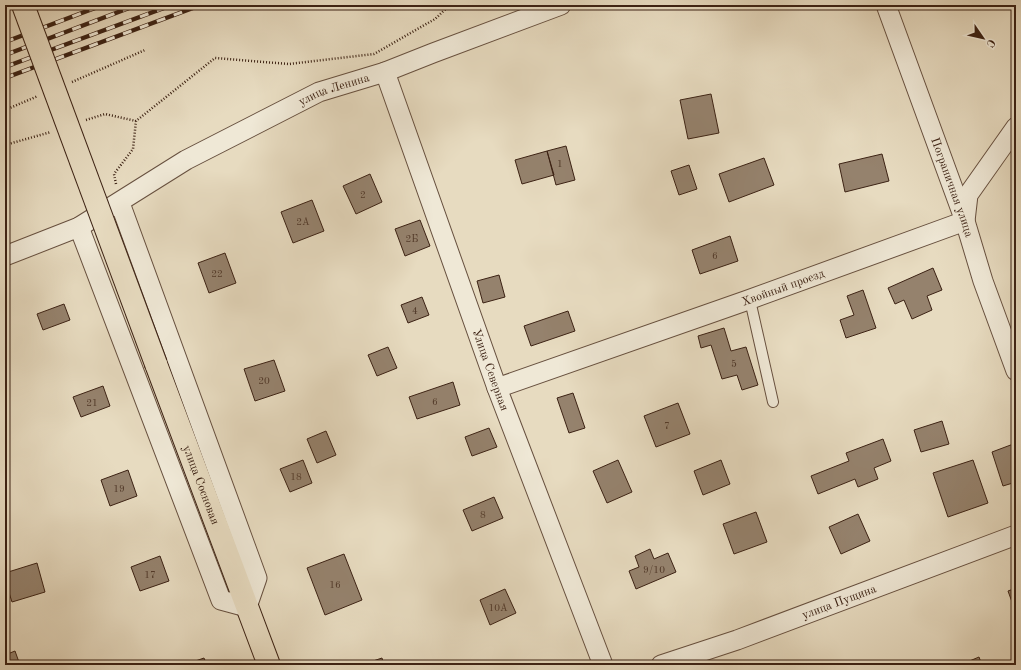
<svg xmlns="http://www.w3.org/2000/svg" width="1021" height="670" font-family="'Old Standard TT',serif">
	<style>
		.building { fill: #95826d; stroke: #3c2214 }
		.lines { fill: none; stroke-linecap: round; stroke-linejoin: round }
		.lane-casing { stroke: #67503f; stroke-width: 12 }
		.street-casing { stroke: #67503f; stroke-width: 21 }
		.primary-casing { stroke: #3c2214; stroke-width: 24 }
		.path { stroke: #3c2214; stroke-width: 2.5; stroke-dasharray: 1 2; stroke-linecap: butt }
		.lane { stroke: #efe8d6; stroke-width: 10 }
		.street { stroke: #efe8d6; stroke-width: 19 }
		.primary { stroke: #e7dbc0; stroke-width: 22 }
		.rail-casing { stroke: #3c2214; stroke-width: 4.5 }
		.rail { stroke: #efe8d6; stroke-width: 3; stroke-dasharray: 9; stroke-linecap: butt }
		.primary-bridge-casing { stroke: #3c2214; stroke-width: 24; stroke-linecap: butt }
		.primary-bridge { stroke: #e7dbc0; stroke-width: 22 }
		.labels { text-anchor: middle; stroke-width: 3; stroke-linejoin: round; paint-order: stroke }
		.number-label { font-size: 10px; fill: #523a2a }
		.street-label { font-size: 12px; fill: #3c2214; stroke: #efe8d6 }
	</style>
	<rect width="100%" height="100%" fill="#e7dbc0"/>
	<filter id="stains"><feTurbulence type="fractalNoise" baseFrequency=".005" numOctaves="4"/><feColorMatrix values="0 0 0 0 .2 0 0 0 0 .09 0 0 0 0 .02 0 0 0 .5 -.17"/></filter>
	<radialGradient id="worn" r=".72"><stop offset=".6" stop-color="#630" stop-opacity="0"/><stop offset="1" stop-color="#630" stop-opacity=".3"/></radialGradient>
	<path class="building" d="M711 94 719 133 688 139 680 100Z
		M566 146 575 180 556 185 547 151Z
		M547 151 554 175 522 184 515 160Z
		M882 154 889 181 845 192 839 164Z
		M764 158 774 185 729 202 719 174Z
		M689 165 697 189 679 195 671 171Z
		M370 174 382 202 356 214 343 186Z
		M312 200 324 231 293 243 281 212Z
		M420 220 430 246 405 256 395 229Z
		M730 236 738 261 700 274 692 250Z
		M225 253 236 283 209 293 198 263Z
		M933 268 942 290 927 296 932 310 912 319 904 300 895 304 888 288Z
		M499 275 505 297 483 303 477 281Z
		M863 290 876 328 846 338 840 320 854 315 847 296Z
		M422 297 429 315 408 323 401 305Z
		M64 304 70 320 43 330 37 314Z
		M568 311 575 331 531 346 524 326Z
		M724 328 731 351 746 347 758 385 742 390 737 375 722 379 711 345 701 348 698 336Z
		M388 347 397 368 377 376 368 355Z
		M274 360 285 391 255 401 244 369Z
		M453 382 460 405 417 419 409 397Z
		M103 386 110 406 81 417 73 397Z
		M573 393 585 428 569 433 557 398Z
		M678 403 690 434 656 447 644 416Z
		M942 421 949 444 921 452 914 430Z
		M489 428 497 447 472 456 465 437Z
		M326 431 336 455 317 463 307 439Z
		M883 439 891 461 874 468 878 479 858 487 855 479 818 494 811 476 849 461 846 453Z
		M1016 443V482L1003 486 992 452Z
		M303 460 312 483 290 492 280 469Z
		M618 460 632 492 607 503 593 471Z
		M721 460 730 484 703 495 694 471Z
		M973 460 988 503 948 517 933 473Z
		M128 470 137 496 110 506 101 480Z
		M494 497 503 518 472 531 463 510Z
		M756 512 767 542 734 554 723 524Z
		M858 514 870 541 841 554 829 527Z
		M650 549 654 559 668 553 676 572 636 589 629 571 639 567 635 556Z
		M344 554 362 600 325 615 307 568Z
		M160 556 169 581 140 591 131 567Z
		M37 563 45 592 12 602 5 580V573Z
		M1016 588V613L1008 591Z
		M505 589 516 613 490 625 480 600Z
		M15 651 20 665H5V655Z
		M979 657 982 665H960Z
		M204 658 207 665H184Z
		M382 658 384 665H361Z"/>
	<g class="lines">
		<defs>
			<path id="lane" d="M748 300 752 309 773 402"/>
			<g id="street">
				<path id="s1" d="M886 5 965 221 983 281 1016 371"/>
				<path id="s2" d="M385 72 497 388 603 665"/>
				<path d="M79 227 221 600 247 607 257 578 120 203"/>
				<path id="s3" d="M5 256 79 227 186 160 319 92 385 72 433 53 561 5"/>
				<path id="s4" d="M497 388 748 300 965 221 968 195 1016 127"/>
				<path id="s5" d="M661 665 737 640 1016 535"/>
			</g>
			<g id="primary">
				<path id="s6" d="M156 364 269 665"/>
			</g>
		</defs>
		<use href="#lane" class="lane-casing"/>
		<use href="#street" class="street-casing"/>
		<use href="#primary" class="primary-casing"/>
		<path class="path" d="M72 82 145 50
			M5 110 38 96
			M86 120 105 114 136 121
			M5 145 51 132
			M116 184 114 174 133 149 136 121 215 58 289 64 374 54 435 19 450 5"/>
		<use href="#lane" class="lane"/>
		<use href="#street" class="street"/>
		<use href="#primary" class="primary"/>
		<defs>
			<path id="rail" d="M5 42 103 5
				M5 55 137 5
				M5 67 172 5
				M5 78 201 5"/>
		</defs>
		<use href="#rail" class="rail-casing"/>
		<use href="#rail" class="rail"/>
		<defs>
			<path id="primary-bridge" d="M23 5 156 364"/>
		</defs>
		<use href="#primary-bridge" class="primary-bridge-casing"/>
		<use href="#primary-bridge" class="primary-bridge"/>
	</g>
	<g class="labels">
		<g class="number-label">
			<text x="560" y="167">1</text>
			<text x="363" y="198">2</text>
			<text x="303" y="225">2А</text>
			<text x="412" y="242">2Б</text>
			<text x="715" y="259">6</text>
			<text x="217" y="277">22</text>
			<text x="415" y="314">4</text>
			<text x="734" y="367">5</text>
			<text x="264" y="384">20</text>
			<text x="435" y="405">6</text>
			<text x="92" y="406">21</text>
			<text x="667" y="429">7</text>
			<text x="296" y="480">18</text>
			<text x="119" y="492">19</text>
			<text x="483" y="518">8</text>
			<text x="654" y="573">9/10</text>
			<text x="150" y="578">17</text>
			<text x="335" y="588">16</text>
			<text x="498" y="611">10А</text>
		</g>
		<g class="street-label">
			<text dy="4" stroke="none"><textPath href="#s3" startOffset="370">улица Ленина</textPath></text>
			<text dy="4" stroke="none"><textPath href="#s1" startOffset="194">Пограничная улица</textPath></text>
			<text dy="4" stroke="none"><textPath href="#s4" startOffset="303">Хвойный проезд</textPath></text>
			<text dy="4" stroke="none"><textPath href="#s2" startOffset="316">Улица Северная</textPath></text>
			<text dy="4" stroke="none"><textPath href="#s6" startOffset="129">улица Сосновая</textPath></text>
			<text dy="4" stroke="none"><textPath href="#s5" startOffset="189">улица Пущина</textPath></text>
		</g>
	</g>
	<rect width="1021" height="670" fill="none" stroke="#e7dbc0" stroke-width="20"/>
	<rect x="6" y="6" width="1009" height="658" fill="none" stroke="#3c2214" stroke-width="2"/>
	<rect x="10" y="10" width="1001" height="650" fill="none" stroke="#3c2214"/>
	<g transform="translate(983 38) rotate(124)" stroke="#efe8d6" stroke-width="3" paint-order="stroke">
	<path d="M0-3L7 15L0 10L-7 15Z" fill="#3c2214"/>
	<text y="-6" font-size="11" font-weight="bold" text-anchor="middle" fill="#3c2214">С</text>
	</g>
	<rect width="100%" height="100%" filter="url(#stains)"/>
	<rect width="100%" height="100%" fill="url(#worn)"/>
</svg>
